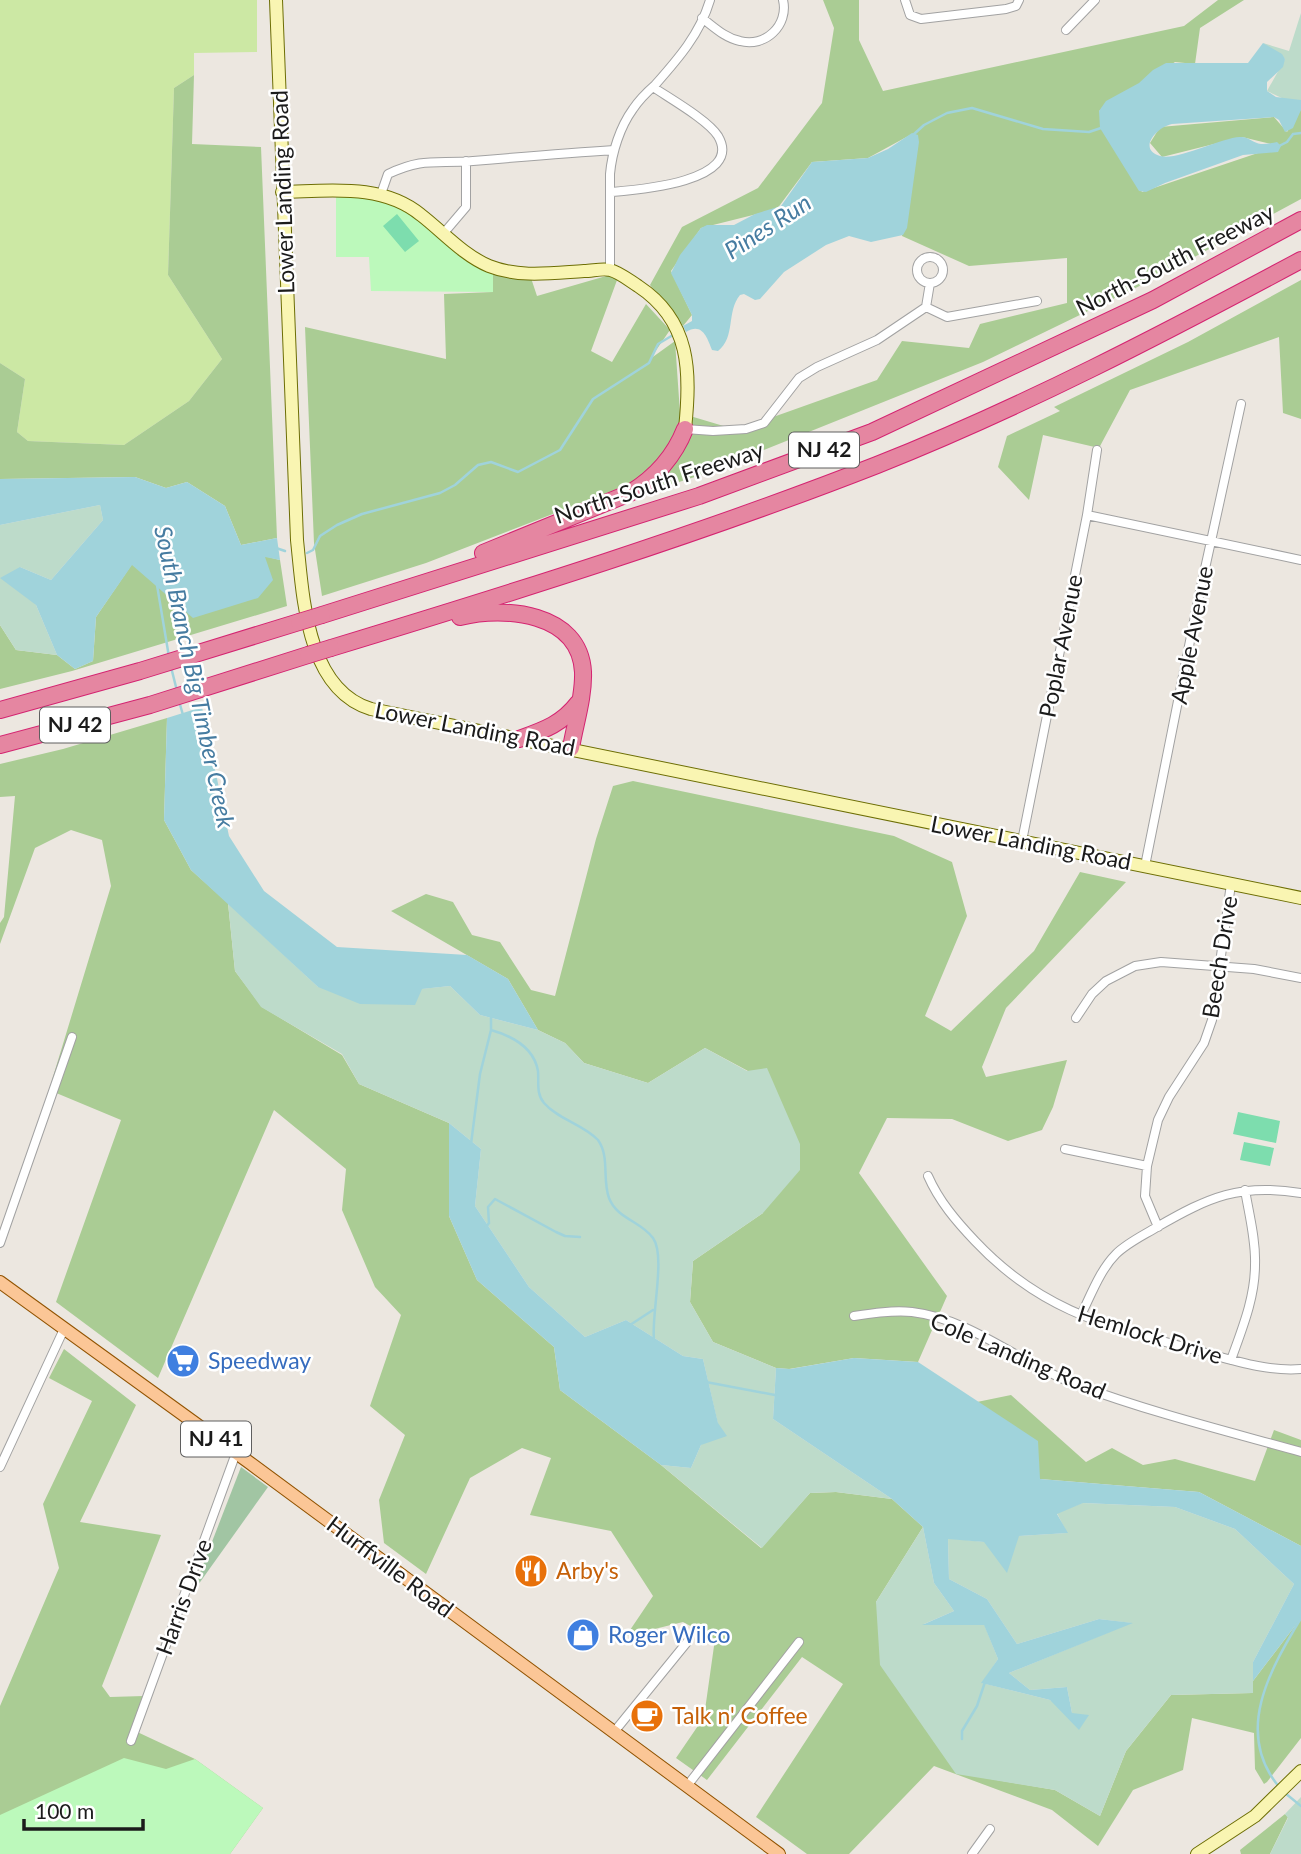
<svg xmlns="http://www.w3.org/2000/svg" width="1301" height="1854" font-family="Lato,sans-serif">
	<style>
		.grass { fill: #cce8a4 }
		.forest { fill: #aacc94 }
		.wetland { fill: #bddbca }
		.cemetery { fill: #a1c5a3 }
		.park { fill: #bcf9bb }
		.pitch { fill: #7dddae }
		.water { fill: #a0d3db }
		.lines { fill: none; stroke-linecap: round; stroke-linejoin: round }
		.stream { stroke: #a0d3db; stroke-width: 2.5 }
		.street-casing { stroke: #a2a2a2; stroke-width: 10 }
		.secondary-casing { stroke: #6d6e05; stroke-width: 14 }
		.primary-casing { stroke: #915301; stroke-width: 14 }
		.highway-casing { stroke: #d42471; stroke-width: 18 }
		.street { stroke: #fff; stroke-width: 8 }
		.secondary { stroke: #f9f5b2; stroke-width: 12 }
		.primary { stroke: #fbc696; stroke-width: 12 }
		.highway { stroke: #e586a1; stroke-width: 16 }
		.highway-bridge-casing { stroke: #d42471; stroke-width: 18; stroke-linecap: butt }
		.highway-bridge { stroke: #e586a1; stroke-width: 16 }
		.labels { text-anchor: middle; stroke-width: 5; stroke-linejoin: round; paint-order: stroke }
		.shield { fill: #fff; stroke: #5f5f5f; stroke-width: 2 }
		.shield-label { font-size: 21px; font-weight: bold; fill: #1b1b1b }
		.street-label { font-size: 23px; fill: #1b1b1b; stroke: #fff }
		.shop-label { font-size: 23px; fill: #366cbe; stroke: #fff; text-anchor: start }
		.food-label { font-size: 23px; fill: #c56008; stroke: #fff; text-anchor: start }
		.water-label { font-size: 24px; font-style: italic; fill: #467ca1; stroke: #fff }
	</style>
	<rect width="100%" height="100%" fill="#ece7e0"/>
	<path class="grass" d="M0 0H257V52L194 53V75L174 88 168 275 222 359 189 401 124 445 28 441 17 432 25 379 0 363Z"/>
	<path class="forest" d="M823 0H859V40L883 91 1184 26 1218 0H1244L1200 28 1195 64 1175 62 1099 111 1142 192 1279 146 1242 137 1162 157 1150 143 1160 127 1274 117 1287 132 1301 109V199L1154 279 983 362 704 474 654 490 646 478 426 563 322 596 314 543 305 327 446 359 444 294 493 292V266L530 275 537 296 620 272 591 351 612 362 646 304 670 330 650 359 675 341 680 413 737 430 877 380 902 341 969 348 980 324 1067 303V258L969 266 902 236 912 134 868 158 812 162 777 209 701 228 671 271 692 315 683 326 650 285 682 227 758 188 822 103 834 28Z
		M194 75 192 144 261 147 277 538 241 545 225 506 187 482 166 488 135 477 0 479V363L25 379 17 432 28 441 124 445 189 401 222 359 168 275 174 88Z
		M1301 280V419L1283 413 1279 337 1130 390 1099 448 1043 435 1029 500 998 467 1007 436 1060 411 1054 407 1188 342Z
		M264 556 280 560 287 606 72 671 0 689V625L16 650 57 655 75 669 93 661 96 617 132 564Z
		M167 718 164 820 191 870 228 903 235 971 262 1007 342 1055 359 1084 449 1123V1216L477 1280 554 1347 560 1390 661 1465 761 1548 810 1493 836 1492 892 1499 923 1527 876 1602 956 1773 1055 1790 1100 1816 1126 1751 1171 1695 1252 1693 1253 1681 1301 1618V1738L1267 1782 1264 1784 1255 1769 1254 1733 1192 1718 1183 1770 1133 1790 1098 1846 1052 1810 934 1766 849 1854H807L756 1817 843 1684 802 1657 707 1780 676 1758 704 1717 715 1639 683 1622 626 1636 653 1596 611 1531 530 1515 551 1458 522 1448 470 1478 426 1574 384 1543 379 1500 405 1435 370 1406 401 1315 375 1287 342 1210 346 1169 274 1110 158 1378 56 1302 121 1120 49 1090 111 886 102 840 71 830 35 848 0 944V923L4 917 15 796 0 797V764L63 749Z
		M633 781 894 836 952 862 967 916 925 1016 951 1031 1034 951 1080 872 1126 882 1006 1008 982 1067 986 1077 1067 1060 1053 1107 1042 1130 1008 1141 952 1119 887 1118 859 1173 947 1296 918 1362 854 1358 789 1369 776 1368 713 1342 690 1302 693 1261 763 1213 748 1071 705 1048 648 1083 584 1063 565 1043 538 1030 508 979 391 911 426 894 453 902 472 935 500 942 531 990 555 996 596 839 613 786Z
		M64 1349 136 1405 80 1522 161 1535 102 1686 110 1697 144 1696 133 1730 195 1759 263 1808 230 1854H0V1706L59 1568 43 1504 92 1401 49 1378Z
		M1011 1395 1086 1462 1112 1448 1143 1465 1175 1459 1255 1481 1274 1430 1301 1440V1546L1199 1492 1040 1479 977 1402Z
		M1285 1814 1288 1817 1270 1854H1241L1240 1850Z"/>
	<path class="wetland" d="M1301 13V107L1267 91 1285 59 1263 43 1289 51Z
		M100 505 103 520 51 580 20 567 57 655 16 650 0 625V525Z
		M228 903 318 987 421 989 450 986 480 1015 538 1030 565 1043 584 1063 648 1083 705 1048 747 1071 767 1068 800 1144V1170L763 1213 693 1261 690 1302 713 1342 776 1368 773 1419 892 1499 836 1492 810 1493 762 1548 661 1465 691 1468 701 1445 718 1424 703 1359 683 1356 626 1320 585 1337 529 1287 475 1206 481 1149 449 1123 359 1084 342 1054 261 1007 235 971Z
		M1082 1503 1175 1507 1235 1529 1294 1584 1253 1662V1693L1171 1695 1126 1751 1100 1816 1055 1790 956 1774 880 1665 876 1602 923 1527 934 1583 954 1611 924 1624H984L998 1659 982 1683 1050 1700 1072 1713 1067 1687 1030 1690 1009 1673 1131 1623 1099 1619 1017 1644 987 1599 949 1579 948 1538 984 1542 1019 1536 1067 1533 1057 1513Z
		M1301 1797V1854H1270L1288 1818 1285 1814Z"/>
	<path class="cemetery" d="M241 1467 268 1487 198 1585 196 1583Z"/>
	<path class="park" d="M381 194 493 267V292L371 291 369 257H336V196Z
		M124 1758 166 1769 195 1759 263 1808 230 1854H0V1815Z"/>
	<path class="pitch" d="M397 214 419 241 405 252 383 226Z
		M1238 1112 1280 1121 1276 1143 1233 1134Z
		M1244 1142 1274 1148 1270 1166 1240 1160Z"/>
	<path class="water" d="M1263 43 1282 54 1285 59 1283 67 1267 82V91L1276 97 1301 100V110L1293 128 1285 132 1279 120 1274 117 1172 124C1157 127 1137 149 1160 156 1177 161 1220 138 1240 137 1248 136 1253 143 1261 144 1266 144 1272 143 1277 142L1281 146 1278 152 1243 155 1165 183 1146 192 1139 191 1100 128 1099 111 1106 101 1139 83 1153 70 1166 63H1248Z
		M912 133 918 135 919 142 907 228 903 235 871 242 849 236 826 245 784 272 760 299 755 300 744 294 740 295C726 312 736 337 718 351L712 350C707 337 702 322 686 332L683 326 692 321V315L671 273 680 255 701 228 707 225H734L755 214 781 206 812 162 868 158 888 149Z
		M135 477 166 488 187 482 225 506 241 545 277 538 280 560 265 557 273 580 258 598 193 618 132 565 96 617 93 661 75 669 57 655 36 605 0 578 20 567 51 580 103 520 100 505 0 525V479Z
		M202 707 229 836 264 891 337 947 467 955 508 979 538 1030 480 1015 450 986 422 989 415 1005 360 1004 318 987 191 870 164 820 167 718Z
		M449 1123 481 1149 475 1206 529 1287 585 1337 626 1320 683 1356 703 1359 718 1423 727 1436 701 1445 691 1468 661 1465 560 1390 554 1347 477 1280 449 1216Z
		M854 1358 918 1362 1038 1441 1040 1479 1199 1492 1301 1546V1618L1253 1681V1662L1294 1584 1235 1529 1175 1507 1083 1503 1057 1514 1068 1533 1019 1536 1007 1573 984 1542 948 1539 949 1579 987 1599 1017 1644 1099 1619 1133 1623 1009 1673 1030 1690 1067 1687 1072 1713 1089 1715 1079 1730 1050 1700 981 1683 998 1659 984 1625H922L954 1611 934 1583 923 1527 892 1499 773 1419 776 1368 790 1369Z"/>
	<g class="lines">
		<path class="stream" d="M1293 134 1301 133
			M913 135 924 125 947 113 972 108 1043 129 1089 132 1101 128
			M1277 147 1287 142 1293 134
			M276 548 285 551
			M307 553 313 550 320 536 337 525 362 514 440 493 455 485 478 465 491 462 518 472 560 450 593 399 649 363 658 344 673 335
			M157 585 169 657
			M171 667 177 691
			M179 701 183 715
			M491 1030C512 1036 534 1048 538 1071 539 1082 536 1094 544 1103 559 1120 583 1124 598 1140 610 1157 602 1179 609 1198 617 1219 641 1221 653 1238 666 1256 651 1315 654 1340
			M471 1144 480 1074 491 1030V1017
			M486 1227 489 1223 488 1207 495 1199 556 1232 565 1236 580 1237
			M630 1325 653 1310
			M706 1382 775 1395
			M962 1739V1731L977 1706 985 1682
			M1280 1788C1233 1733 1270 1670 1301 1618
			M1285 1793 1301 1806"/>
		<defs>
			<path id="street" d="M905 0 910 15 921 19 1006 9 1016 6 1019 0
				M702 18C714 27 725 38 740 41 765 48 789 25 783 0
				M1066 30 1095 0
				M611 192C636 190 745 182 718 136 708 120 669 98 653 87
				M381 194 388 174C424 157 436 164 473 161 520 157 567 153 614 150
				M443 234 466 207V161
				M917 270a13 13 0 1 1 26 0a13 13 0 1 1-26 0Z
				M610 270V174C612 152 620 127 633 109 639 100 647 92 655 85 678 59 700 34 710 0
				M926 307 947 317 1037 301
				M685 429 713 431 746 429 764 423 799 378 817 367 877 340 926 307 930 283
				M1087 515 1301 560
				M1022 841 1087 515 1097 450
				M1145 866 1199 596 1241 404
				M1076 1018 1092 994 1106 981 1135 966 1161 962 1254 969 1301 978
				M1065 1149 1147 1166
				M928 1176C939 1201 956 1221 975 1241 1040 1310 1103 1325 1191 1349 1227 1358 1264 1372 1301 1369
				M1158 1227 1145 1196 1147 1166 1158 1120 1169 1097 1204 1043 1212 1020 1231 884
				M0 1243 72 1037
				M1081 1315C1091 1295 1100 1270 1116 1254 1127 1243 1144 1235 1157 1227 1209 1197 1240 1183 1301 1193
				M854 1316C873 1313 893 1310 912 1312 972 1319 1021 1364 1077 1385 1150 1412 1226 1431 1301 1452
				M1231 1360C1242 1329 1255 1298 1255 1265 1256 1240 1249 1214 1245 1190
				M0 1467 64 1329
				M614 1732 688 1641
				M131 1741 236 1453
				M687 1786 799 1642
				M972 1854 990 1829"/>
			<path id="secondary" d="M276 0 297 540C303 596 306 689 371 709L1301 898
				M282 192C330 191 382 183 421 215 443 232 463 255 489 266 519 278 552 273 584 271 592 271 603 268 610 270 619 272 630 281 638 286 691 321 691 372 685 429
				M1197 1854 1255 1816 1301 1771"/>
			<path id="primary" d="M0 1282 250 1463 779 1854"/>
			<path id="highway" d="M483 553 630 493C656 477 674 457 685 429
				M322 615 699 496 872 432 1153 300 1301 220
				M460 617C504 606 580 612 583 672 584 697 575 724 571 748
				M331 648C515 592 698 535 877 465 1023 407 1163 334 1301 260
				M0 710 140 671 299 622
				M519 739C544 730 562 724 578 703
				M0 745 150 705 308 655"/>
		</defs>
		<use href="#street" class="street-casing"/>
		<use href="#secondary" class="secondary-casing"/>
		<use href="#primary" class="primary-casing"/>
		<use href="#highway" class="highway-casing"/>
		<use href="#street" class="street"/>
		<use href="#secondary" class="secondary"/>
		<use href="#primary" class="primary"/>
		<use href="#highway" class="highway"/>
		<defs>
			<path id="highway-bridge" d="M299 622 322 615
				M308 655 331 648"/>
		</defs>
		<use href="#highway-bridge" class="highway-bridge-casing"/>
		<use href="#highway-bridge" class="highway-bridge"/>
	</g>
	<defs>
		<symbol id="supermarket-disc" viewBox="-11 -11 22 22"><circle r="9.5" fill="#3f7fe0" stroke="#fff"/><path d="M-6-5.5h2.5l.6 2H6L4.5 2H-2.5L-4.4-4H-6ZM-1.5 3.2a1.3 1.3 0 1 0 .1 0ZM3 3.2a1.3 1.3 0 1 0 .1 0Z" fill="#fff"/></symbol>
		<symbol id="restaurant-disc" viewBox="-11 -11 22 22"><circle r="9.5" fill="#e8710a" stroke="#fff"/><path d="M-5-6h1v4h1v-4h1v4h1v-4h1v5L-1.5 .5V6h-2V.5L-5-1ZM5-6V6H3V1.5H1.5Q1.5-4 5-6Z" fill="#fff"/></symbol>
		<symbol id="shop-disc" viewBox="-11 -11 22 22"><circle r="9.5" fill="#3f7fe0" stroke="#fff"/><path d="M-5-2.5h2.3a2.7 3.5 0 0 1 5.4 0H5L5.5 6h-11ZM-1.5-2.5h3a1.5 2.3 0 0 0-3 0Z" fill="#fff"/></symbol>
		<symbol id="cafe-disc" viewBox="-11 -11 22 22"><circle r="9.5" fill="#e8710a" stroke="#fff"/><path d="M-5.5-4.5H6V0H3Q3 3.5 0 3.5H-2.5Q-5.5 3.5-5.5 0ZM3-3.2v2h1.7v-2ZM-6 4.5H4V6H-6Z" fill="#fff"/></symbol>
	</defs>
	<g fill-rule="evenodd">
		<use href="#supermarket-disc" x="164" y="1342" width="38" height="38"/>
		<use href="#restaurant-disc" x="512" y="1552" width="38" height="38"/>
		<use href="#shop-disc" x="564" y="1616" width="38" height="38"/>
		<use href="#cafe-disc" x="628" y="1697" width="38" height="38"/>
	</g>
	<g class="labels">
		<g class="shield">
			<rect x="789" y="432.5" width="70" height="35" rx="5"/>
			<rect x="40" y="707.5" width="70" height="35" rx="5"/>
			<rect x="181" y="1421.5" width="70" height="35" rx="5"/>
		</g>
		<g class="shield-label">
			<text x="824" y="457">NJ 42</text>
			<text x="75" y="732">NJ 42</text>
			<text x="216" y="1446">NJ 41</text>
		</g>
		<g class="street-label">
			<text transform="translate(283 192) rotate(-92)" y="8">Lower Landing Road</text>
			<text transform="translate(1175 260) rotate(-27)" y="8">North-South Freeway</text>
			<text transform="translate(659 483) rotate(-18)" y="8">North-South Freeway</text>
			<text transform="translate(1192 635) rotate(-79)" y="8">Apple Avenue</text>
			<text transform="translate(1061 646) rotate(-79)" y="8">Poplar Avenue</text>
			<text transform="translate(475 729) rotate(11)" y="8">Lower Landing Road</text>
			<text transform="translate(1031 843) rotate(11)" y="8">Lower Landing Road</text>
			<text transform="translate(1220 957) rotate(-81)" y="8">Beech Drive</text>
			<text transform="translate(1150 1335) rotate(17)" y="8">Hemlock Drive</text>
			<text transform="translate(1018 1356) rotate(23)" y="8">Cole Landing Road</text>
			<text transform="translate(390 1567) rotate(37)" y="8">Hurffville Road</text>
			<text transform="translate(184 1597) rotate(-70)" y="8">Harris Drive</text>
		</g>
		<g class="shop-label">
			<text x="208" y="1369">Speedway</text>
			<text x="608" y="1643">Roger Wilco</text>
		</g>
		<g class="food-label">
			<text x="556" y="1579">Arby's</text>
			<text x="672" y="1724">Talk n' Coffee</text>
		</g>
		<g class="water-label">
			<text transform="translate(768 227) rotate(-33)" y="8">Pines Run</text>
			<text transform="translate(194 677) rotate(78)" y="8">South Branch Big Timber Creek</text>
		</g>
	</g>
	<path d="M24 1819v10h119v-10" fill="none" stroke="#1b1b1b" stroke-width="3.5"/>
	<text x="35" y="1819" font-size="21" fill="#1b1b1b" stroke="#ffffff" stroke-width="5" paint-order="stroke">100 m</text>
</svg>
